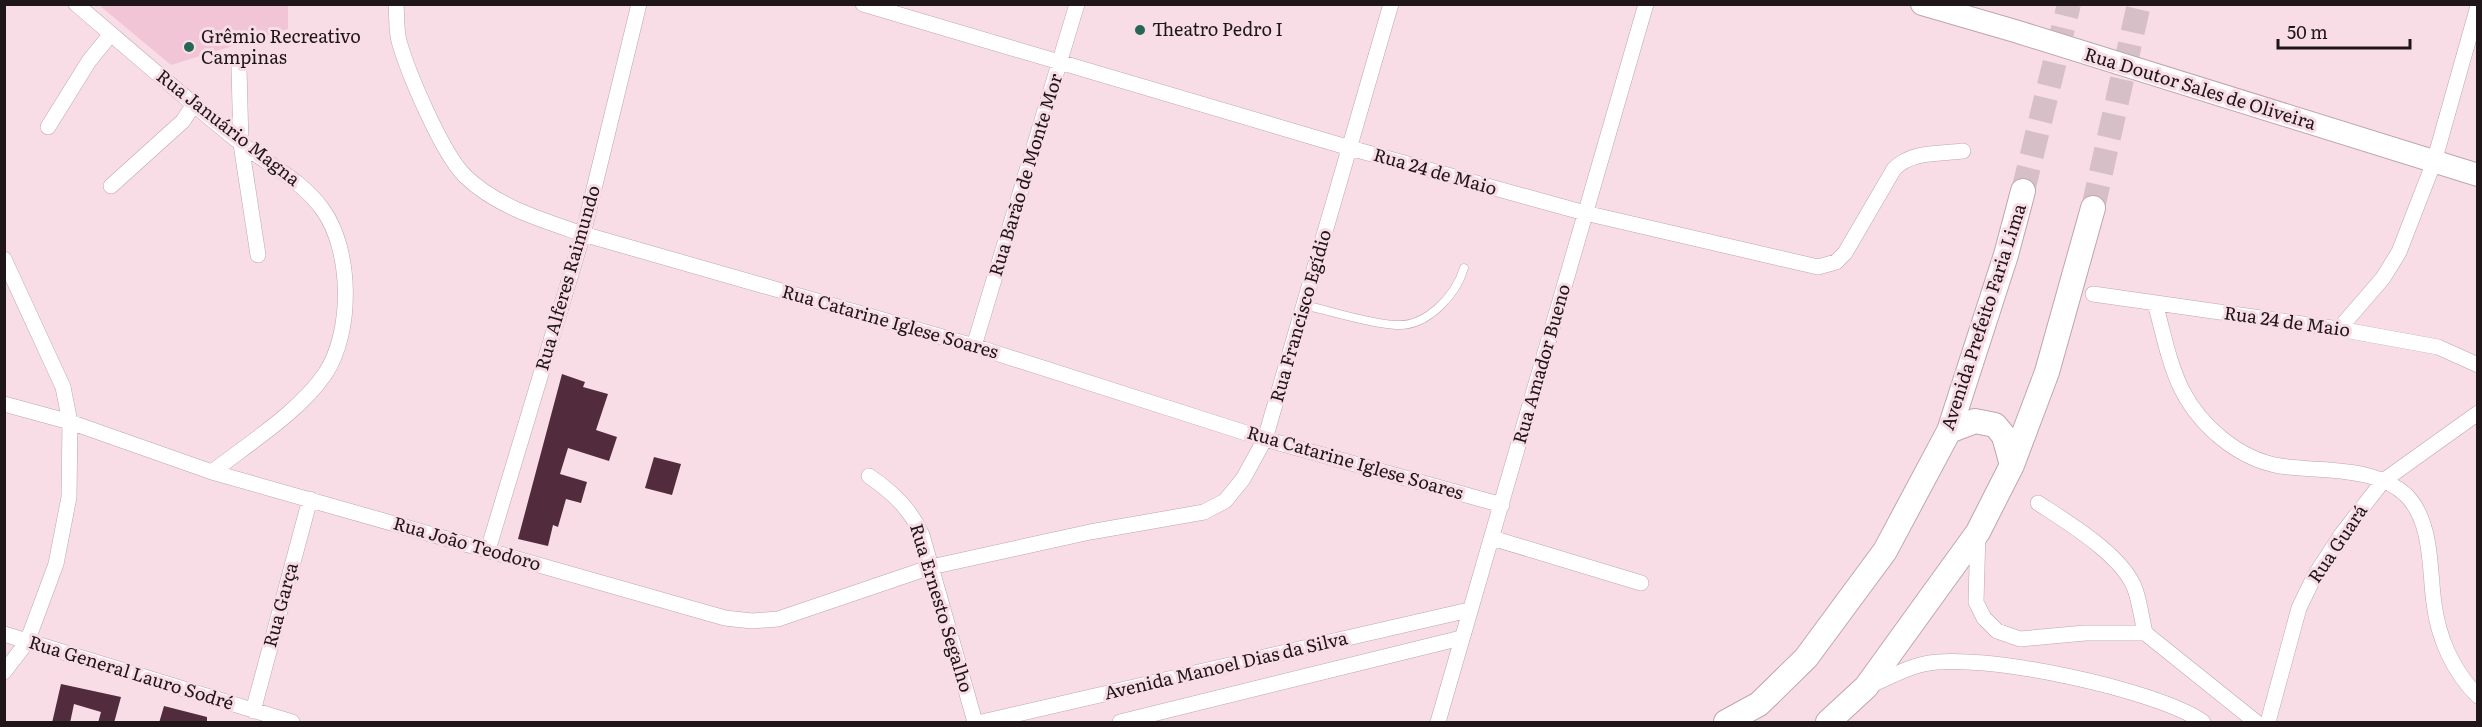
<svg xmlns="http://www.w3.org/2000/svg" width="2482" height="727" font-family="Literata,serif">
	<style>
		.green { fill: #f1c5d6 }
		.building { fill: #522b3d }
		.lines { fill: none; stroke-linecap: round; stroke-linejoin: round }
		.primary-tunnel { stroke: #d7bfc8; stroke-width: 24; stroke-dasharray: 24 12; stroke-linecap: butt }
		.lane-casing { stroke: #bea5af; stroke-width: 9 }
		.street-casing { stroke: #bea5af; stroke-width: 16 }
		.secondary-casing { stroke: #bea5af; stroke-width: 24 }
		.primary-casing { stroke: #bea5af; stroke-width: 26 }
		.lane { stroke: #fff; stroke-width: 8 }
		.street { stroke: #fff; stroke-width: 15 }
		.secondary { stroke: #fff; stroke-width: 22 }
		.primary { stroke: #fff; stroke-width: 24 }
		.poi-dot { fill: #256654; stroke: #f8dde7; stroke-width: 2 }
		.labels { text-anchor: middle; stroke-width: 6; stroke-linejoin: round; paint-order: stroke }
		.poi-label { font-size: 18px; fill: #1f1619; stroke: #f8dde7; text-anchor: start }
		.street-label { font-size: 18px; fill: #1f1619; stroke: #f8dde7 }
	</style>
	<rect width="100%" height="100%" fill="#f8dde7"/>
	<path class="green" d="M99 5H288V29L171 65Z"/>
	<path class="building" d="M562 374 585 382 583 387 608 394 596 430 617 437 609 461 568 448 560 474 587 482 581 503 566 499 558 527 553 525 548 546 518 539Z
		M654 457 681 464 672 495 645 488Z
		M61 684 121 697 114 723H98L101 712 74 704 70 723H52Z
		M164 706 207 717V723H159Z"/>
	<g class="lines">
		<path class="primary-tunnel" d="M2023 191 2069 4
			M2093 208 2139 4"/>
		<defs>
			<path id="lane" d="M1304 305C1331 311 1370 324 1396 325 1427 327 1456 295 1464 268"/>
			<path id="street" d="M76 4C130 50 184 97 239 142 268 165 301 179 323 210 352 251 353 332 325 374 299 412 248 444 212 472
				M396 4C397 16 396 30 399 41 408 73 442 153 465 176 497 207 542 220 583 234L974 346 1265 439 1502 505
				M863 4 1350 148 1585 213 1818 267 1836 262 1845 253 1894 169C1911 151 1939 154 1963 151
				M239 68 241 144 258 255
				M48 127 89 61 111 34
				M111 186 183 121 194 104
				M4 259 63 387 70 422 69 497 56 564 27 642 4 672
				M2093 294 2339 329 2438 347 2478 365
				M2155 303C2163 332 2169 364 2182 390 2201 427 2239 459 2280 466 2296 468 2313 469 2329 470 2355 472 2386 476 2406 495 2433 522 2429 569 2434 603 2438 637 2453 672 2478 696
				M2339 329 2383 278 2399 252 2434 162 2478 6
				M974 346 1077 4
				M4 404 70 422 212 472 725 618 752 621 778 619 931 567 1090 532 1204 512 1225 501 1243 479 1265 439 1391 4
				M869 476C892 492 910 508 922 535L975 722
				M2038 503C2067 522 2126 557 2136 592 2140 605 2142 619 2145 633
				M1978 532 1976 602 1984 618 1997 631 2020 639 2085 633H2145L2256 722
				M1492 538 1641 583
				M488 550 583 234 639 4
				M4 634 292 722
				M1869 686C1886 679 1905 668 1924 664 1978 651 2159 690 2203 722
				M253 711 310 499
				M982 722 1469 610
				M1120 722 1461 638
				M1438 722 1646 4
				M2268 722 2299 608 2315 575 2341 535 2383 481 2478 413"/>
			<path id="secondary" d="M1922 4 2015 31 2478 175"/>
			<path id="primary" d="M1949 431 1975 421 1995 425 2004 436 2012 465
				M1726 722 1759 704 1806 658 1885 551 1949 431 2006 255 2023 191
				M1828 722 1866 687 1978 532 2012 465 2047 372 2093 208"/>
		</defs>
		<use href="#lane" class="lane-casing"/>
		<use href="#street" class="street-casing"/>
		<use href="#secondary" class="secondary-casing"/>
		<use href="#primary" class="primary-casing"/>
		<use href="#lane" class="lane"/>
		<use href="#street" class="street"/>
		<use href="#secondary" class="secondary"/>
		<use href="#primary" class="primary"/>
	</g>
	<g class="poi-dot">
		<circle cx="1140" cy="30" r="6"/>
		<circle cx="189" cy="47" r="6"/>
	</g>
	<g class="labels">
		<g class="poi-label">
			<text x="1152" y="36">Theatro Pedro I</text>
			<text x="201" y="43">Grêmio Recreativo<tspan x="201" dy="21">Campinas</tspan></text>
		</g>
		<g class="street-label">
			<text transform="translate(2200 89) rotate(17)" y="6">Rua Doutor Sales de Oliveira</text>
			<text transform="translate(228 128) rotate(38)" y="6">Rua Januário Magna</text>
			<text transform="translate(1435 172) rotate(16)" y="6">Rua 24 de Maio</text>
			<text transform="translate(1026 175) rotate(-73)" y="6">Rua Barão de Monte Mor</text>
			<text transform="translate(568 278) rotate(-74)" y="6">Rua Alferes Raimundo</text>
			<text transform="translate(1301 316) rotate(-74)" y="6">Rua Francisco Egídio</text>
			<text transform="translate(1984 317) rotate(-72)" y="6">Avenida Prefeito Faria Lima</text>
			<text transform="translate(890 322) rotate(16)" y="6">Rua Catarine Iglese Soares</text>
			<text transform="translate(2287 322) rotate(8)" y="6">Rua 24 de Maio</text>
			<text transform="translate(1542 364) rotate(-74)" y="6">Rua Amador Bueno</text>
			<text transform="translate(1355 463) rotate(16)" y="6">Rua Catarine Iglese Soares</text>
			<text transform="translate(467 544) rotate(16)" y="6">Rua João Teodoro</text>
			<text transform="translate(2338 544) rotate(-56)" y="6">Rua Guará</text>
			<text transform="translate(281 605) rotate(-75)" y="6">Rua Garça</text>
			<text transform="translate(941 608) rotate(73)" y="6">Rua Ernesto Segalho</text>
			<text transform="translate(1226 666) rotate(-13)" y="6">Avenida Manoel Dias da Silva</text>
			<text transform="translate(131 673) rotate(17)" y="6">Rua General Lauro Sodré</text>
		</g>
	</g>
	<rect width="2482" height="727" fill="none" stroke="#1f1619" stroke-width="12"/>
	<path d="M2278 39v9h132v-9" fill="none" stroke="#1f1619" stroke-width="3"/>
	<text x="2287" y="39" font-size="18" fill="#1f1619" stroke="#f8dde7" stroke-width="4.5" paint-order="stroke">50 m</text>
</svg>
